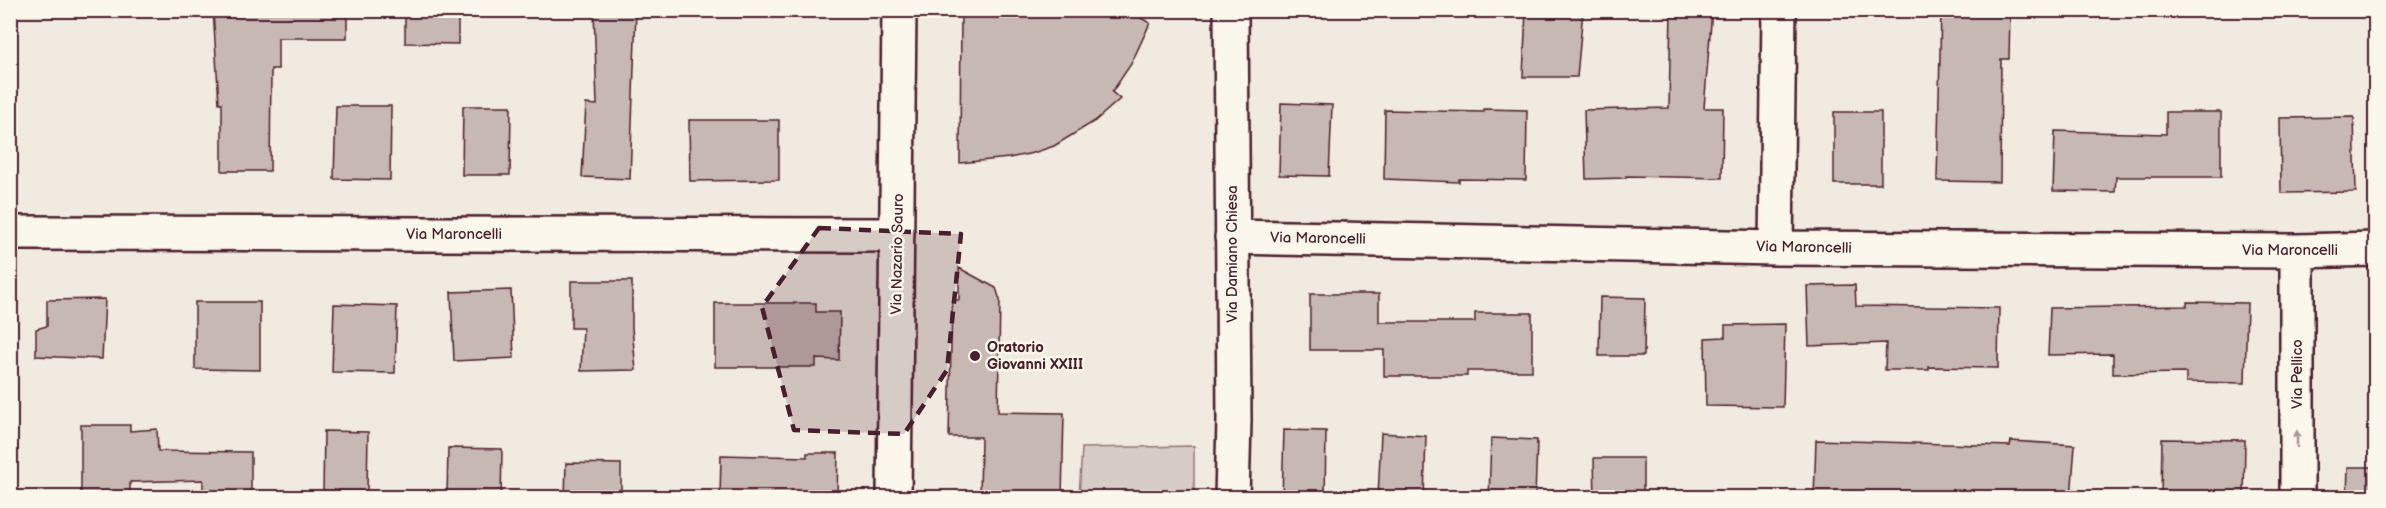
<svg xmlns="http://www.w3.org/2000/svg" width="2386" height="508" font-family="'Balsamiq Sans',sans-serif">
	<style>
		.green { fill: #d8ccc6; stroke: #917678; stroke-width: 1.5 }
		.building { fill: #c8b8b3; stroke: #4a1f2b; stroke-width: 1.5 }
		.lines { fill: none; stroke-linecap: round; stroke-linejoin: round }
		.street-casing { stroke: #4a1f2b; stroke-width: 38 }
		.street { stroke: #fbf7ec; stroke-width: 33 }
		.oneway { fill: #ab9695 }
		.marked { fill: #4a1f2b; fill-opacity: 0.2; stroke: #4a1f2b; stroke-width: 4.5; stroke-dasharray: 12 8; stroke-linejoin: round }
		.poi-dot { fill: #4a1f2b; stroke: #fbf7ec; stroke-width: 2 }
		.labels { text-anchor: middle; stroke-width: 5; stroke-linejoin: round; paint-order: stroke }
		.street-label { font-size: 15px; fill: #4a1f2b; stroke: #fbf7ec }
		.poi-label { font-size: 15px; font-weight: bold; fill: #4a1f2b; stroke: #fbf7ec; text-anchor: start }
	</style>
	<rect width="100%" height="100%" fill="#f0eae0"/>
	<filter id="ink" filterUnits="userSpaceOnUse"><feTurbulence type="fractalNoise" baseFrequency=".0167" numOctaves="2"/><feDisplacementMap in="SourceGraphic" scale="12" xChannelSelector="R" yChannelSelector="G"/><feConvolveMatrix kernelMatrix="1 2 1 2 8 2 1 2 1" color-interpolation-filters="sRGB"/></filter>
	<g filter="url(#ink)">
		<path class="green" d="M1194 446V497H1079L1082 448Z"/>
		<path class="building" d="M213 10H347V38H278V69H271L270 171H222V103H219Z
			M405 10H458V44L405 43Z
			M594 10H636L630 179 582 177 586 104 597 105Z
			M961 10H1139V17L1150 23 1131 64 1112 92 1120 99 1095 121 1054 146 1033 153 1009 158 960 163Z
			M1526 10H1583L1577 77H1523Z
			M1671 10H1712L1704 108H1723L1722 178 1626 176V178L1586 179 1584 110 1669 108Z
			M1941 10H2010L2009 59H2001L2000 182 1937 181Z
			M1281 103 1332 105 1329 176 1279 175Z
			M336 106H391L390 180 334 179Z
			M463 106H511L510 175H462Z
			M1484 109 1527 110 1526 180 1459 179V182L1384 179 1385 110 1484 112Z
			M1834 112H1881V184H1834Z
			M2166 112H2221V177H2116L2115 192 2053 191 2055 131 2166 134Z
			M2354 117 2356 192 2281 193 2280 118Z
			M689 120H779V180L690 181Z
			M959 268 996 288 1000 300 998 412 1064 413 1062 498H980L981 437H949L952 300H959Z
			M571 281H632V328L636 370 581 371 583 328H571Z
			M1855 285 1856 306 1999 308 1998 368 1929 367V370H1885L1886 343 1809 346 1807 286Z
			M511 290 514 358 454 361 451 292Z
			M1310 294H1379V322H1475V313H1532V371H1467V376H1384V350H1310Z
			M1600 297 1645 298 1644 356H1599Z
			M105 299 102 359 36 356V329L47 326V300Z
			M195 302H260V370L195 369Z
			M2187 302 2247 303 2245 383 2186 382V373L2113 374V354L2048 355 2050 308 2187 306Z
			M715 303H816V312H840L839 360 816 359V367H715Z
			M334 304 397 306 395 373 332 372Z
			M1785 324 1783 407 1706 406 1705 338 1725 337V325Z
			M81 425H130V431L157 429 158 451 251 452V498H203V480L130 482V498H81Z
			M1284 430 1326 431 1325 498H1282Z
			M324 431 368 432 367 492 323 491Z
			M1381 433 1426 436 1424 498H1378Z
			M1491 438 1537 440 1535 498H1489Z
			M2162 439 2245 440 2244 498 2161 497Z
			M1816 440 2010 446 2011 441 2075 445 2071 498H1814Z
			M448 448 502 449 501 498H447Z
			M807 453H838L837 498H720L721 455 807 457Z
			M1594 458H1643V498H1595Z
			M566 463 621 464V498H565Z
			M2348 467H2376V498H2347Z"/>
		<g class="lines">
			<defs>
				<path id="street" d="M1231 10 1234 420 1232 498
					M10 233 897 235
					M1232 237 1776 248 2297 251 2376 249
					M1776 248 1779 10
					M2297 251V498
					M894 498 899 10"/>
			</defs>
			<use href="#street" class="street-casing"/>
			<use href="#street" class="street"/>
		</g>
		<defs><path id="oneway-solid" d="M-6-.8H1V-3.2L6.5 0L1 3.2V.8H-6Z" transform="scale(1.5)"/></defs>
		<use class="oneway" href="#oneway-solid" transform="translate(2297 439) rotate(-90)"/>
	</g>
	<path class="marked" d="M819 228 961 234 947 370 904 434 794 430 762 307Z"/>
	<circle class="poi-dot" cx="975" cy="356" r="6"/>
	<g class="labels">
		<g class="street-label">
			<text x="454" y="239">Via Maroncelli</text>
			<text transform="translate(1318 238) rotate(1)" y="5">Via Maroncelli</text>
			<text transform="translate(1804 247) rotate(1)" y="5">Via Maroncelli</text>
			<text x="2290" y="255">Via Maroncelli</text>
			<text transform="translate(897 254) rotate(-89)" y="5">Via Nazario Sauro</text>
			<text transform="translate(1232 254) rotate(-90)" y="5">Via Damiano Chiesa</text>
			<text transform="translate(2297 374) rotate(-90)" y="5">Via Pellico</text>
		</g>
		<g class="poi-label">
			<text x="987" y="352">Oratorio<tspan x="987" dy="17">Giovanni XXIII</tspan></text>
		</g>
	</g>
	<rect width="2386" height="508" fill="none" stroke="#fbf7ec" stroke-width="36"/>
	<rect x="18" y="18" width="2350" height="472" fill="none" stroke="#4a1f2b" stroke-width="2" filter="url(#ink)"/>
</svg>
